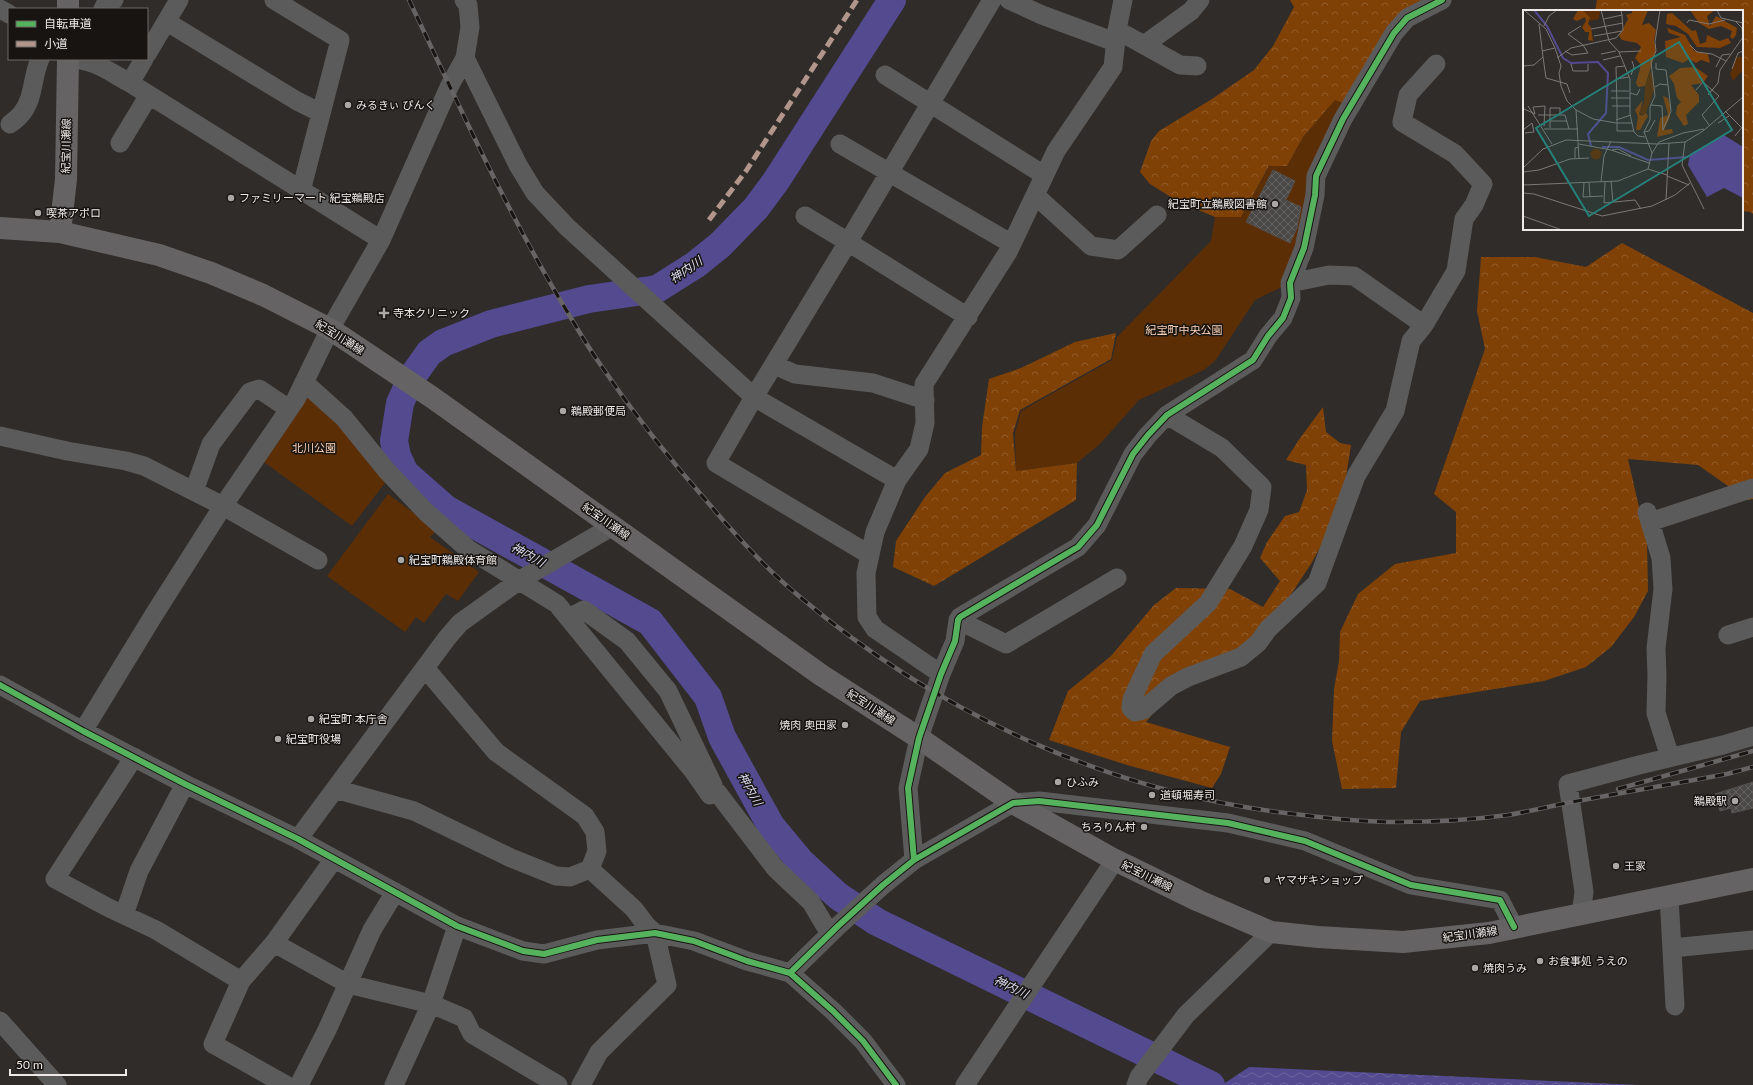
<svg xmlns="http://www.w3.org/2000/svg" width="1753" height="1085" font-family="Lato,'Noto Sans JP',sans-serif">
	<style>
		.green { fill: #5c2e06 }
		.forest { fill: url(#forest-crowns) }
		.water { fill: url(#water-waves) }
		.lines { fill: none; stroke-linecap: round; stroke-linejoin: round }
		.river { stroke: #534a8f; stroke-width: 28 }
		.building { fill: url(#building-cross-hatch); stroke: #54514f }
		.minor { stroke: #5b5b5b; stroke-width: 19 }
		.major { stroke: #656364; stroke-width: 22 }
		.rail-casing { stroke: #666464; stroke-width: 4.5 }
		.rail { stroke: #171412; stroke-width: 3; stroke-dasharray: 9; stroke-linecap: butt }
		.quiet { stroke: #b2968c; stroke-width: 5; stroke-dasharray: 10 5; stroke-linecap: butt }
		.cycleway-casing { stroke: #171412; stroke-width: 8 }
		.cycleway { stroke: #56b35d; stroke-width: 6 }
		.poi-dot { fill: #aba7a5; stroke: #171412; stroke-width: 1.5 }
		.labels { text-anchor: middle; stroke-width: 3; stroke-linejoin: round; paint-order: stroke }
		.poi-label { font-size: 11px; fill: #eee9e7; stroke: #171412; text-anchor: start }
		.street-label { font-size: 11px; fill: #eee9e7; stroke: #171412 }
		.park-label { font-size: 11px; fill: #fed3b8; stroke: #171412 }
		.water-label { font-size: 12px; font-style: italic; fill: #dedef4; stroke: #171412 }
		.inset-river { fill: none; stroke: #534a8f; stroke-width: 2 }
		.inset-road { fill: none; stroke: #7b7876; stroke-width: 1 }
		.view { fill: #25827a; fill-opacity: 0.15; stroke: #25827a; stroke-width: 2 }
		.inset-edge { fill: none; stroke: #eee9e7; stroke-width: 2 }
	</style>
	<defs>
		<pattern id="forest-crowns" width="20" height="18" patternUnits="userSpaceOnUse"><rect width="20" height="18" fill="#804106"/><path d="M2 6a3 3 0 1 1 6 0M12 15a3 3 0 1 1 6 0" fill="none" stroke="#925c2a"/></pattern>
		<pattern id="water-waves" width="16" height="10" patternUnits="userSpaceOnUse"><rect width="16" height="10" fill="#534a8f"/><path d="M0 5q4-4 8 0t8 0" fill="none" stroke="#6c649f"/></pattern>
		<pattern id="building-cross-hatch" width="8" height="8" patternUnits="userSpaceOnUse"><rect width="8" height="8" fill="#4b4947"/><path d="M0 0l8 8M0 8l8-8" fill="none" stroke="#656362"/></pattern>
	</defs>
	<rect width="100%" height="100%" fill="#2f2c2a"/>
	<path class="green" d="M1335 100 1350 106 1343 119 1290 283 1255 300 1215 361 1204 370 1139 400 1100 444 1077 463 1016 471 1015 433 1021 411 1112 360 1117 337 1211 241 1215 217H1241L1270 165 1287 166 1303 137Z
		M304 382 391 475 352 526 257 457Z
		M388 494 437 530 430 537 479 572 458 601 446 594 424 623 416 617 405 632 327 576Z"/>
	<path class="forest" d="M1290 0H1430L1350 106 1335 100 1303 137 1287 166H1269L1241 217H1215L1177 201 1150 184 1140 172 1151 141 1159 131 1212 99 1254 70 1273 46 1294 7Z
		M1597 0H1753V214L1750 212 1742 211V11H1595Z
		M1622 243 1753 313V499L1748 500 1698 465 1628 459 1647 542 1648 591 1634 617 1611 647 1586 667 1544 681 1420 701 1401 732 1396 788 1342 789 1332 741 1334 689 1339 661 1340 632 1358 594 1395 564 1456 553V512L1434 494 1485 349 1477 311 1481 257H1535L1586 267Z
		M1116 333 1111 359 1020 410 1013 433 1016 471 1077 463 1076 500 934 586 893 567 896 541 925 497 945 473 981 455 982 427 989 379 1021 368 1075 342Z
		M1323 407 1326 432 1340 443 1351 445 1341 509 1311 564 1268 629 1235 660 1178 682 1146 722 1230 747 1221 774 1212 788 1127 765 1049 740 1068 691 1111 656 1154 605 1176 588 1230 589 1263 607 1280 581 1260 558 1267 542 1285 516 1299 512 1307 490 1306 465 1286 460 1298 441Z"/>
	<path class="water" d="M1249 1067 1640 1085H1222Z"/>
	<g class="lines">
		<path class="river" d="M892 0 776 181 756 208 720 245 695 265 657 289 589 299 491 324 443 343 429 353 412 377 400 403 394 441 397 456 405 473 446 509 650 622 708 697 722 737 771 826 800 861 838 896 877 922 1211 1085"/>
	</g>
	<path class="building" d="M1273 170 1295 181 1286 200 1301 207 1297 228 1290 243 1246 222Z
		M1753 782V808L1732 813 1731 808 1720 811 1715 794Z"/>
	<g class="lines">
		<path class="minor" d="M274 0 340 40 301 191
			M1009 0 1042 15 1115 42
			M0 9 9 14
			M103 9 105 5 114 0
			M167 22 297 101 321 113
			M1117 30 1180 65 1197 66
			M1144 45 1191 11 1200 0
			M147 54 179 0
			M465 58 518 165 535 193 567 227 754 397 897 480
			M68 59C94 59 108 71 130 83L381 240
			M885 75 1044 175
			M130 83 144 59
			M10 124C14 121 19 117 22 113 34 98 32 77 40 59
			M120 143 149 95
			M840 144 1012 244
			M1035 195 1091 246 1118 250 1157 215
			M805 216 848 242 992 0
			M1424 325 1456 271 1464 219 1474 205 1483 184 1455 154 1402 122 1408 95 1436 64
			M774 365 795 374 873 383 925 400
			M304 382 344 418 387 471 426 512 468 549 557 604 694 772 710 795 717 792 775 868 811 902 830 934
			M1167 415 1222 448 1262 487 1259 510 1243 546 1208 603 1153 654 1132 699 1131 708 1135 712 1143 710 1171 686 1188 677 1241 657 1258 643 1268 629 1317 583 1356 476 1395 411 1411 341 1424 325 1354 276 1329 275 1290 283
			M0 436 67 451 126 461 144 466 223 506 318 560
			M194 491 211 444 250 392 259 389 289 409
			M1647 512 1661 558 1663 589 1656 648 1657 675 1656 713 1670 757
			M1650 522 1753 488
			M870 555 716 463 754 397 848 242 968 317
			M569 618 584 610 627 641 668 691 713 785
			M958 620 1006 644 1117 578
			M1728 635 1753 627
			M425 668 496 752 585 816 595 832 597 851 590 869 634 909 646 925 655 933 667 985 599 1052 581 1085
			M941 674 875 629 867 617 866 573 875 532 897 480 919 449 925 423 924 384 1008 252 1056 151 1113 67 1117 30 1123 0
			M0 685 83 731 185 784 298 839 457 926 523 951 544 954 597 940 655 933 694 941 747 961 790 973 833 1011 863 1041 896 1085
			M83 731 155 613 223 506 296 399 330 329 381 240 450 85 465 58 470 27 468 5 464 0
			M134 757 55 879 109 908 156 930 241 981
			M335 789 414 811 511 858 556 876 570 877 590 869
			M298 839 447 638 460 623 520 580 613 526
			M914 860 908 788 919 738 941 674 955 641 958 620 960 617 1078 547 1097 525 1133 454 1148 435 1167 415 1253 360 1268 336 1283 318 1291 298 1290 283 1304 248 1315 195 1316 176 1343 119 1394 33 1407 18 1442 0
			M1669 896 1675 1006
			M1581 914 1584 892 1568 784 1639 765 1723 745 1753 736
			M124 915 139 871 185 784
			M274 943 348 984 431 1004 464 1018 472 1034 558 1085
			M1672 948 1753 940
			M790 973 838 926 883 885 914 860 1013 803 1039 801 1228 823 1305 841 1411 885 1500 900 1514 927
			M0 1021 57 1085
			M286 1085 213 1044 241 981 274 943 334 859
			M299 1085 327 1030 372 930 395 892
			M394 1085 431 1004 457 926
			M965 1085 1115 860
			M1136 1085 1139 1077 1186 1015 1271 932"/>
		<path class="major" d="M68 0V9
			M0 228 60 232 159 255 211 273 263 295 330 329 433 398 821 675 919 738 1013 803 1115 860 1199 901 1271 932 1318 937 1403 942 1489 933 1753 879
			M60 232 66 179 68 59"/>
		<defs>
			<path id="rail" d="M409 0C459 105 507 213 568 313 578 330 588 347 600 364 633 413 671 461 710 505 738 538 767 570 800 597 943 717 1117 796 1303 815 1334 819 1366 822 1397 822 1434 822 1471 820 1508 815 1533 811 1558 804 1583 800 1631 791 1679 783 1727 774L1753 767
				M1618 789 1753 751"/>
		</defs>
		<use href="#rail" class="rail-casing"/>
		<use href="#rail" class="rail"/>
		<path class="quiet" d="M709 220 746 171 857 0"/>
		<defs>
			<path id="cycleway" d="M0 685 83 731 185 784 298 839 457 926 523 951 544 954 597 940 655 933 694 941 747 961 790 973 833 1011 863 1041 896 1085
				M914 860 908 788 919 738 941 674 955 641 958 620 960 617 1078 547 1097 525 1133 454 1148 435 1167 415 1253 360 1268 336 1283 318 1291 298 1290 283 1304 248 1315 195 1316 176 1343 119 1394 33 1407 18 1442 0
				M790 973 838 926 883 885 914 860 1013 803 1039 801 1228 823 1305 841 1411 885 1500 900 1514 927"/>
		</defs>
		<use href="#cycleway" class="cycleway-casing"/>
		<use href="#cycleway" class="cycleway"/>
	</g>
	<g class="poi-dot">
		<circle cx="348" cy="105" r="4"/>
		<circle cx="231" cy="198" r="4"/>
		<circle cx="1275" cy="204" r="4"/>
		<circle cx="38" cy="213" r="4"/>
		<path d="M382 307h4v4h4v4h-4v4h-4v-4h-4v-4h4z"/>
		<circle cx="563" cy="411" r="4"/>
		<circle cx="401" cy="560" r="4"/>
		<circle cx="311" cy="719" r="4"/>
		<circle cx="845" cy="725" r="4"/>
		<circle cx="278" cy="739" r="4"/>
		<circle cx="1058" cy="782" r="4"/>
		<circle cx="1152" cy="795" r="4"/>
		<circle cx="1735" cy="801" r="4"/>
		<circle cx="1144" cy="827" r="4"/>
		<circle cx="1616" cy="866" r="4"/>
		<circle cx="1267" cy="880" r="4"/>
		<circle cx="1540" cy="961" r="4"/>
		<circle cx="1475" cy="968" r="4"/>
	</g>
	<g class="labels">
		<g class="poi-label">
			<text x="356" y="109">みるきぃ ぴんく</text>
			<text x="239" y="202">ファミリーマート 紀宝鵜殿店</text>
			<text x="1267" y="208" text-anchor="end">紀宝町立鵜殿図書館</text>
			<text x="46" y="217">喫茶アポロ</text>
			<text x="393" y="317">寺本クリニック</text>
			<text x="571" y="415">鵜殿郵便局</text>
			<text x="409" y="564">紀宝町鵜殿体育館</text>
			<text x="319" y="723">紀宝町 本庁舎</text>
			<text x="837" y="729" text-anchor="end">焼肉 奥田家</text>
			<text x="286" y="743">紀宝町役場</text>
			<text x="1066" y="786">ひふみ</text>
			<text x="1160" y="799">道頓堀寿司</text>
			<text x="1727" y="805" text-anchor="end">鵜殿駅</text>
			<text x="1136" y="831" text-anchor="end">ちろりん村</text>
			<text x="1624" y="870">王家</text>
			<text x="1275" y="884">ヤマザキショップ</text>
			<text x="1548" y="965">お食事処 うえの</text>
			<text x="1483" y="972">焼肉うみ</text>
		</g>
		<g class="street-label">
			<text transform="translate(66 146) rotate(-89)" y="4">紀宝川瀬線</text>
			<text transform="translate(340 337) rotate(32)" y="4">紀宝川瀬線</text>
			<text transform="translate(606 521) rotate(35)" y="4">紀宝川瀬線</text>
			<text transform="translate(871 707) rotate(33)" y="4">紀宝川瀬線</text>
			<text transform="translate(1147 876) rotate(26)" y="4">紀宝川瀬線</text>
			<text transform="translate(1470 934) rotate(-8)" y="4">紀宝川瀬線</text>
		</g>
		<g class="park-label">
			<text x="1184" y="334">紀宝町中央公園</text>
			<text x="314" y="452">北川公園</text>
		</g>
		<g class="water-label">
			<text transform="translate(686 270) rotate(-34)" y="4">神内川</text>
			<text transform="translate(528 555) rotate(29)" y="4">神内川</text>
			<text transform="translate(750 789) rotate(61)" y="4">神内川</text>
			<text transform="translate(1011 987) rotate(26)" y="4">神内川</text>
		</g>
	</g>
	<g transform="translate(1523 10)">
		<rect width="220" height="220" fill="#2f2c2a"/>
		<path d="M61 0H77L76 9 67 11ZM213 47H220V60L210 71 207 64ZM128 60 132 78 123 103 119 106 116 101 121 93 122 76ZM67.5 144a5.5 5.5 0 1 1 11 0a5.5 5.5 0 1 1-11 0Z" fill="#5c2e06"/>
		<path d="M55 0H60L67 8 65 14 68 17 70 31 65 30 66 22H62L59 17 63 11 62 7 54 11 50 9ZM109 0H125L119 15 126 13 133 20 131 31 133 41 122 76 115 77 113 73 118 55 112 48 118 37 114 33 99 30 96 26 105 9 103 5 109 3ZM167 0H192L184 6 187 16 193 6 214 18 213 25 210 29 207 27 209 21 198 16 186 19 176 13ZM149 3 169 21 173 20 177 34 183 32 184 25 197 31 205 28 208 33 197 38 174 37 165 24 153 16 143 14 144 4ZM144 18 162 25 171 41 185 44 187 53 178 50 173 53 166 49 160 53 143 47 142 31 158 27 146 23ZM172 57 185 66 180 73 168 75 176 85V92L163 105 165 114 161 116 153 104 154 96 158 92 154 88 151 74 146 66 157 58ZM140 86 145 88 147 94V107L141 120 149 119 150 123 134 127 137 108 145 105ZM120 90 116 104 119 106 123 103 125 106 117 120H113L115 107 112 100Z" fill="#804106"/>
		<path d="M201 125 220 137V188L201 178 184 187 165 155 167 144Z" fill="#534a8f"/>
		<path class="inset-river" d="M11 0 24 16 40 48 48 53 75 52 85 63 83 103 65 124 68 136M79 137H96L125 150 165 147"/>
		<path class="inset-road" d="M1 0 23 19 32 38 38 56 36 63 38 76 44 91 53 100 56 148M78 0 86 31 96 42 107 69V104L111 122 115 126 122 127M194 0 198 8 220 13M81 9 99 5 98 0M213 12 219 18 220 26M164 13 166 10 186 14 202 10M21 16 26 6 34 0M68 19 100 13M71 26 99 21M167 35 174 42 189 44 203 51M19 41 32 38M42 41 49 45 65 43 60 35 45 24 58 16M96 42 118 41M78 44 93 41M20 47 23 68 44 74 47 83M34 48 48 38 93 28 100 20 99 5M80 50 97 46M133 53V59L143 60 145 75M48 54 50 61H65V54M0 56 11 55 20 47 16 14M193 57 199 45 207 44M209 59 215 43 220 41M108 65 111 57 109 51M93 69 106 67M173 80 180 72 196 86 179 105 186 115M88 81H106M107 83 114 85 117 79M185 85 195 73 197 60 220 27M88 88H107M128 95 139 96 140 120 148 101 146 83 145 75 137 74 132 77M5 96 29 134M89 96H94L93 57 102 56M107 96H94V121H111M1 99 12 104 10 97 22 96 21 116M53 100 70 109 93 113H109M202 101 220 119M15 105H42L46 119M93 110 108 105M27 111H44M195 113 206 106M27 118V98H37V104M21 119H55M0 120 9 113 11 122 2 123M121 122 126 121 132 110M212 126 220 116M162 132 159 155 181 199M56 134 88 140 126 153M89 140 95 139 108 146M129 143 121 122 127 110V97L132 86 128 52 133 41 132 32 137 0M52 148V138L56 137M0 158 20 139 43 130 134 134 162 132 180 121 220 87M125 159 129 143 136 132 160 123 181 119M0 162 16 160 47 149 66 148M144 166 166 175M88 171 90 192M78 172 81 146 88 131M82 172 81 193 112 190 118 199M61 173 60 187 80 186M66 173 67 186M0 175 95 171 125 159 144 165M0 183 11 184 79 206 129 196 152 185 167 173M143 190 146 133M0 206 39 220"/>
		<path class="view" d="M156 32 209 120 66 206 13 118Z"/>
		<rect width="220" height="220" class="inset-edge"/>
	</g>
	<rect x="8" y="8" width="140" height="52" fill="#171412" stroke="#6d6967"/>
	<rect x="16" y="21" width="20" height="6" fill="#56b35d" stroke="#6d6967"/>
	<text x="44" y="28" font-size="12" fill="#eee9e7">自転車道</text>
	<rect x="16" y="41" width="20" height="6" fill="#b2968c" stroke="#6d6967"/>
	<text x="44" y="48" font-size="12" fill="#eee9e7">小道</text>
	<path d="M10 1069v6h116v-6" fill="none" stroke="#eee9e7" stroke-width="2"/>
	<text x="16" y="1069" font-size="12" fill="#eee9e7" stroke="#171412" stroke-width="3" paint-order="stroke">50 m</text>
</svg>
